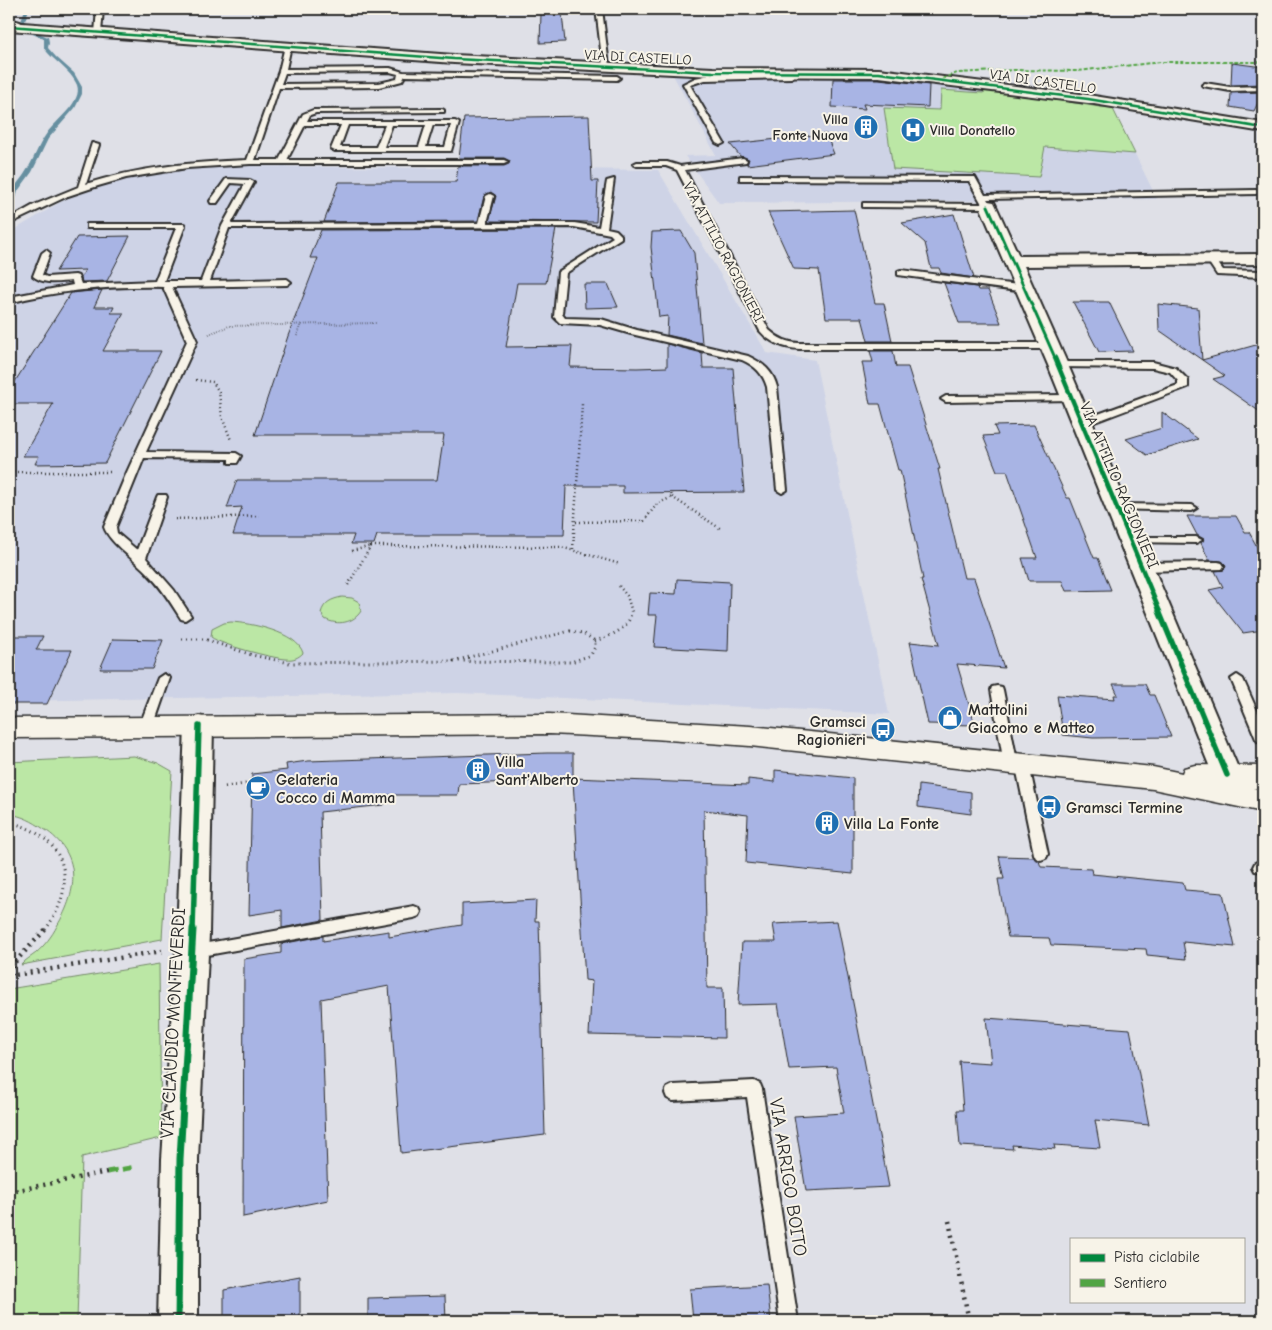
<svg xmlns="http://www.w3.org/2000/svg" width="1272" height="1330" font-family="'Comic Neue',sans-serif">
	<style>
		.built { fill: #ced3e6 }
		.green { fill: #bbe7a5; stroke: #738968 }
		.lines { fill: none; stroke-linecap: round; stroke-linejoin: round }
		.stream { fill: #668fa0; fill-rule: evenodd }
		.building { fill: #a8b4e4; stroke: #2b2b2b }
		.lane-casing { stroke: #2b2b2b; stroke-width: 4 }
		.street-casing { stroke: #2b2b2b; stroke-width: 4 }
		.secondary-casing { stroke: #2b2b2b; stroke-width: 3 }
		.path-far3 { stroke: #2b2b2b; stroke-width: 2; stroke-dasharray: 0.5 2; stroke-linecap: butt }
		.path-far2 { stroke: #2b2b2b; stroke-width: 2.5; stroke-dasharray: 1 3; stroke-linecap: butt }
		.path-far1 { stroke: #2b2b2b; stroke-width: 3; stroke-dasharray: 1 4; stroke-linecap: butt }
		.path { stroke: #2b2b2b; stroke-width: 4.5; stroke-dasharray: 2 5; stroke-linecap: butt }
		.lane { fill: #f7f3e8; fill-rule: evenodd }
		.street { fill: #f7f3e8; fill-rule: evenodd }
		.secondary { fill: #f7f3e8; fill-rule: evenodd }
		.quiet-far1 { stroke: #51a443; stroke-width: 2; stroke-dasharray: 4 2; stroke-linecap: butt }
		.quiet { stroke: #51a443; stroke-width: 5; stroke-dasharray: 10 5; stroke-linecap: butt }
		.cycleway-far4-casing { stroke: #f7f3e8; stroke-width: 4.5 }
		.cycleway-far3-casing { stroke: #f7f3e8; stroke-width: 5 }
		.cycleway-far2-casing { stroke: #f7f3e8; stroke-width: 7 }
		.cycleway-far1-casing { stroke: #f7f3e8; stroke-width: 9 }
		.cycleway-casing { stroke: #f7f3e8; stroke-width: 10 }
		.cycleway-far4 { stroke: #00873e; stroke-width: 2.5 }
		.cycleway-far3 { stroke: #00873e; stroke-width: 3 }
		.cycleway-far2 { stroke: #00873e; stroke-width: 4.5 }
		.cycleway-far1 { stroke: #00873e; stroke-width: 5.5 }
		.cycleway { stroke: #00873e; stroke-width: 7 }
		.labels { text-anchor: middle; stroke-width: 4; stroke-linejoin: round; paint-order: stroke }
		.far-street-label { font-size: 14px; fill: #2b2b2b; stroke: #f7f3e8 }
		.far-poi-label { font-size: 14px; font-weight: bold; fill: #2b2b2b; stroke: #f7f3e8; text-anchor: end }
		.street-label { font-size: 16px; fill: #2b2b2b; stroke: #f7f3e8 }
		.poi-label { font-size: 16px; font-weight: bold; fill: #2b2b2b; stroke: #f7f3e8; text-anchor: start }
		.near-street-label { font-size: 19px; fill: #2b2b2b; stroke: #f7f3e8 }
	</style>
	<rect width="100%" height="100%" fill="#dfe0e7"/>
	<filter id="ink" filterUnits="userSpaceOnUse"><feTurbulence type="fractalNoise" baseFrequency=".02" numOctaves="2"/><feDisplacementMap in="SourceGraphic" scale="10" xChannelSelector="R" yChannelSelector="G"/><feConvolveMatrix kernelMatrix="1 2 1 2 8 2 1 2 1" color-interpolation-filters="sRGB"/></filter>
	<g filter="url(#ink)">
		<path class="built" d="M672 73 909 76 1097 102 1100 107H1112L1157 199 719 203 685 156 716 155Z
			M229 166 658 170 767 353 815 360 889 714 459 693 9 701V233L71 196 125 178 167 170Z"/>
		<path class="green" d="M989 89 1100 107H1112L1135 154 1045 147 1039 177 893 169 884 108 940 110 941 90 983 93Z
			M342 597 352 598 359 602 361 611C354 623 337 626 325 619L321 613C324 602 332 599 342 597Z
			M231 622C250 623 297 632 303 653 298 658 293 660 286 659 272 658 221 645 211 637L212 629 224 623Z
			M134 756 158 763 172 771 162 939 21 965C25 960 31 957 36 953 44 946 52 936 57 926 79 890 81 853 44 829 32 821 23 816 9 814V762Z
			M159 964 161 1138 82 1157 77 1321H9V989Z"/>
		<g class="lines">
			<path class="stream" d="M25 9H29L23 27 48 37 49 42 48 48 56 57 74 73 82 87V94L75 108 48 139 32 172 18 191 12 213 9 215C9 209 8 202 10 196 13 187 20 181 25 173 34 160 38 145 47 133 56 120 83 102 77 85 71 70 53 61 44 48V39L19 28Z"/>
		</g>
		<path class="building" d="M541 14H562L565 42 540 43Z
			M1232 63 1263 67V84L1231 85Z
			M833 79H879L929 85 928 107 863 104 865 109 832 107Z
			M1263 92 1254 111 1230 107 1231 93Z
			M589 116 592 181H598L596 222 489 221 496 196 491 192 484 196 478 221 324 222 339 182H456L458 166H504L509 164 510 161 504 158H459L464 118Z
			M826 134 834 154 747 165 749 159 740 156 730 144Z
			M854 210 875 303H884L892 341H868L862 318H826L819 270 794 269 768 212Z
			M954 214 974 278 941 273 939 268H931L925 243 902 223Z
			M556 229 546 283H517L506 347 572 346 570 367 637 368 667 367V344L702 353 703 368H733L744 492 623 493V486H566L564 535H377L374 544H351L354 535H233L242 507 227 508 237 480H437L444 435H255L288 336 318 258H310L321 230Z
			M681 231 694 253 702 343 667 335 668 316 659 317 651 247 652 232Z
			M130 236 107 281 82 282 81 278 85 270 56 271 77 237Z
			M944 283 977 287 978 290H988L1001 323H959Z
			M584 284H608L618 307 585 308Z
			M102 290 94 307H114L111 313H124L103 351H161L105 463 35 464 39 456H23L53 404H9V391L71 293Z
			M1073 302H1109L1133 351 1099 352Z
			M1158 304 1198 308 1202 360 1263 343V414L1213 379 1225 376 1159 330Z
			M870 351H893L896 367H908L940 469H938L964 578H974L1004 668 957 664 975 725 928 724 910 642 939 645 921 579H923L900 470H898L880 404H870L862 362H873Z
			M1162 412 1198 439 1147 455 1126 439 1162 428Z
			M1034 425 1067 498H1070L1094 558H1098L1111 590 1066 591 1062 581H1029L1022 558H1037L1007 471H997L983 436 998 435 994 426Z
			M1187 516H1236L1245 532H1249L1263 558V630L1243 633 1209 590 1223 587 1215 571 1224 570 1226 565 1222 561 1209 560 1201 543 1204 539 1197 535Z
			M677 579 730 582 728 651 654 647 657 615H648L650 593 676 594Z
			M9 636H43L36 650H72L47 704H9Z
			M113 639 163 640 152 669H100Z
			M1113 684H1145L1150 695H1154L1171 737 1093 738 1063 735 1057 695 1115 699 1114 695H1118Z
			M547 753H573V778L748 785V779L775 782V770L853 778V874L746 863 748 815 704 810 707 988H723L724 1038 589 1035 592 981 585 980 573 780 459 784 458 795H384V805L320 812 323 920 282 928V910L249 915 252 774 287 770 286 764 308 761Z
			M919 785 971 792V814L918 807Z
			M999 856 1034 857 1039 861 1041 867 1091 869 1092 874 1183 883 1185 890 1223 893 1235 947 1183 942 1186 959 1147 955 1146 949 1051 945 1049 938 1008 937 998 879H1004Z
			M536 900 535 921H539L545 1135 401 1153 389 986 321 999 328 1200 243 1217 244 959 281 953V944L323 936V941L389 931V937L462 925V904Z
			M837 921 889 1187 806 1191 794 1116 844 1113 836 1067 789 1069 778 1004 738 1005 742 942H776L773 924Z
			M986 1018 1130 1029 1149 1125 1095 1120 1100 1148 1054 1145 1055 1149 1012 1145 1013 1149 960 1146 957 1110H963L959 1061 991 1063Z
			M300 1276V1321H224V1290Z
			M767 1285 771 1321H693L690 1289Z
			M445 1296 446 1321H368V1298Z"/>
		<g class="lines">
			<defs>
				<path id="lane" d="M56 9H64L61 11Z
					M97 9H103L101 33 98 35 95 33Z
					M596 9H602L609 66 606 68 603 66Z
					M9 19 20 22 21 23 15 27H11L13 24 9 23Z
					M288 44 291 46 286 69 390 68 403 72 617 76 620 78 617 80 405 76 402 81 379 87 279 88 255 160H279L303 114 313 110 442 109 444 110V112L316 113 310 115 307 121H455L459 123 451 151H335L331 149 341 125H305L287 160H504L508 162 504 164H250L187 168 126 178 98 186 68 196 9 224V219L34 205 78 187 92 143 99 145 86 184C138 167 193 162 247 160L279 71 285 46ZM390 72 398 74 397 79 379 83 281 84 285 73ZM348 125H385L376 147H340ZM392 125H426L419 147H384ZM433 125H451L445 147H426Z
					M793 75V77L791 78 705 80 690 85 724 143 720 145 716 143 683 84 695 78 705 76Z
					M1205 83 1230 87 1263 86V90L1230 91 1203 86 1202 85Z
					M743 158 747 160 746 162 685 170 769 330C778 338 787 343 799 343H1050L1055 346 1050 349H799C784 348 770 343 760 331L677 170 666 166H637L633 164 637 162H667L680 166Z
					M740 176 972 177H975L985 195 1256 190 1260 192 1256 194 987 199 992 206 988 208 866 207H863V203L982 204 969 181 743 180H740Z
					M226 179 250 180 254 182 231 224 479 223 486 196 490 194 494 196 487 223H574L599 227 607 181 614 179 607 228 616 230 621 235V238L566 273 562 314 565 318 601 319 637 330 748 356C763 363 773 371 777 387L787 490 782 493 777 490 767 387C763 373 755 366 742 360L631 334 600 325 560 323 554 317 558 272 613 237 610 234 574 227 229 228 210 281 287 279 291 282 287 285 172 287 197 341 146 452 236 453 241 456 237 463H229V459L144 458 116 527 117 533 137 550 157 497 158 495H166L167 497 146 558 174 590 191 616 185 620 181 619C171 603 162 588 149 575 137 561 109 543 104 527L127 472 187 341 163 287C110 286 60 290 9 303V297L73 285 72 281C58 282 44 285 33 276L42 253 46 250 50 253 42 275 47 277 75 275 78 276 81 284 155 281 176 228H87V224H184L185 226 164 281H201L222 226 245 184 231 183 217 203H211L210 201Z
					M1208 258H1214L1223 270 1263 271V277L1217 275 1207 260Z
					M901 270 1025 286 1029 289 1025 292 898 275V271Z
					M1058 362H1153L1176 368 1188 380V387L1095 422H1076V418L1090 417 1178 385V381L1170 372 1153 368 1055 367 1053 365Z
					M1071 395 1074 396V400L946 402 941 399 946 396Z
					M1116 504 1192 505 1197 508 1192 511 1112 509 1111 507 1112 505Z
					M1130 537H1196L1202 540 1196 543 1126 542 1124 540 1126 538Z
					M1218 562 1222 563 1224 566 1222 569 1141 571 1135 567 1141 563Z
					M164 674 170 678 153 727 151 730H141L139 727 158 678Z
					M1237 675 1243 679 1263 724V744L1258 742 1256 739 1231 679Z
					M997 686 1002 687 1003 690 1017 761H1027L1029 765 1048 854 1046 858 1041 860 1036 858 1034 854 1016 767 1006 768 1004 764 991 690 992 687Z
					M1263 859V872L1255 871 1253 867 1255 863Z
					M414 906 419 908 421 912 419 916 414 918 191 958 186 957 183 952 186 947 191 946Z
					M754 1081 760 1084 762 1089 798 1321H780L747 1097 673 1101 667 1098 665 1093 667 1088 673 1085Z"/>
				<path id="street" d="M9 22 454 55 713 68 879 69 1088 95 1263 123V132L1088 103 879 77 713 76 454 63 9 30Z
					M988 201 994 202 996 206 1019 256 1263 254V264L1024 266 1068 365 1241 775 1237 782 1227 786 1217 782 1213 775 1048 365 980 206 982 202Z
					M199 716 209 719 213 726 209 934 198 1159V1321H158L162 1159 177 934 185 726 189 719Z"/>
				<path id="secondary" d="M550 714 750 726 1153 767 1182 773 1184 768 1195 765 1263 766V788H1253L1263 790V812L1153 789 750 746 654 739 550 734 9 738V718Z"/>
			</defs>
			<use href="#lane" class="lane-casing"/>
			<use href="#street" class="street-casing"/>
			<use href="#secondary" class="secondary-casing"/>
			<path class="path-far3" d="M291 326 297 315
				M209 334 229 326 376 323
				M297 336 300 326"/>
			<path class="path-far2" d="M196 380 213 382 219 392 222 417 231 440
				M9 472H111
				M672 497 721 529
				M175 519 259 516
				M576 522 644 521 657 504 672 497 671 493
				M371 546 561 547 620 564
				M573 549 582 404
				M348 585 371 546 352 551
				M619 586 627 596 632 612"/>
			<path class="path-far1" d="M570 631 583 633 595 641V647L591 655 571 662 454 661Z
				M182 639H204L252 655 290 663 454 661
				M595 641C610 636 631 629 631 611
				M225 787 265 781
				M9 822C67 836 80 884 45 930"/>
			<path class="path" d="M12 975 13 964 46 929
				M9 976 162 951
				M9 1192 107 1172
				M949 1221 969 1321"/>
			<use href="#lane" class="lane"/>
			<use href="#street" class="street"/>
			<use href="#secondary" class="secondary"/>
			<path class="quiet-far1" d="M942 79 957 73 1014 70 1077 71 1161 62H1263"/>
			<path class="quiet" d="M107 1172 135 1167"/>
			<defs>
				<path id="cycleway-far4" d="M9 26 454 59 713 72 879 73 1088 99 1263 128"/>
				<path id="cycleway-far3" d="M988 206 1056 360"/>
				<path id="cycleway-far2" d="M1055 358 1160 612"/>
				<path id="cycleway-far1" d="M1159 611 1227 775
					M193 930 199 726"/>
				<path id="cycleway" d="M178 1321 180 1159 193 929"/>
			</defs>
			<use href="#cycleway-far4" class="cycleway-far4-casing"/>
			<use href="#cycleway-far3" class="cycleway-far3-casing"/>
			<use href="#cycleway-far2" class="cycleway-far2-casing"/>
			<use href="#cycleway-far1" class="cycleway-far1-casing"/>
			<use href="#cycleway" class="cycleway-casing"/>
			<use href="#cycleway-far4" class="cycleway-far4"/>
			<use href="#cycleway-far3" class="cycleway-far3"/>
			<use href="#cycleway-far2" class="cycleway-far2"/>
			<use href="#cycleway-far1" class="cycleway-far1"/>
			<use href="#cycleway" class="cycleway"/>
		</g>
	</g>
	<defs>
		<symbol id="building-disc" viewBox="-11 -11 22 22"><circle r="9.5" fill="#1f6fb2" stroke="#f7f3e8"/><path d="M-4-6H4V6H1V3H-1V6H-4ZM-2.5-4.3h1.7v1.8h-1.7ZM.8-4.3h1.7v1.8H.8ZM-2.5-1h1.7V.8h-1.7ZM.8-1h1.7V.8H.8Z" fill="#fff"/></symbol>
		<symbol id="hospital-disc" viewBox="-11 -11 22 22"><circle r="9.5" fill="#1f6fb2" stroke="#f7f3e8"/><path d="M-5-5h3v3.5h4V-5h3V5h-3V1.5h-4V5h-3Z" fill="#fff"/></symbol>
		<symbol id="shop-disc" viewBox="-11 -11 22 22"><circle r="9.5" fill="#1f6fb2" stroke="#f7f3e8"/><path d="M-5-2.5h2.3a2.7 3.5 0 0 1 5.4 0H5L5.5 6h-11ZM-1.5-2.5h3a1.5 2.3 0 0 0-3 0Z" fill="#fff"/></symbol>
		<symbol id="bus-disc" viewBox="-11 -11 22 22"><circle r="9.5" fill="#1f6fb2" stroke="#f7f3e8"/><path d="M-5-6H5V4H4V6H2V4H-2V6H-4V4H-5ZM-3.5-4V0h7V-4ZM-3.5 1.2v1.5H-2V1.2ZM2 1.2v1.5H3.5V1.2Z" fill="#fff"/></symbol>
		<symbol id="cafe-disc" viewBox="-11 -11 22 22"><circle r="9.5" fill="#1f6fb2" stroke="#f7f3e8"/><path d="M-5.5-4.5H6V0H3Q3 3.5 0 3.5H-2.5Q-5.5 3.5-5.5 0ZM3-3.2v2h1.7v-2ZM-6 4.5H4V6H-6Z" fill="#fff"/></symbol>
	</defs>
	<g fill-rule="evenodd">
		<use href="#building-disc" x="852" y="113" width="28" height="28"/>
		<use href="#hospital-disc" x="899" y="116" width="28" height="28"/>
		<use href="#shop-disc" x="936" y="704" width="28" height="28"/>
		<use href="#bus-disc" x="869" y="716" width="28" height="28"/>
		<use href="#building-disc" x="464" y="756" width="28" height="28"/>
		<use href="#cafe-disc" x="244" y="774" width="28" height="28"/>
		<use href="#bus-disc" x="1035" y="793" width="28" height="28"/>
		<use href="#building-disc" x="813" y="809" width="28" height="28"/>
	</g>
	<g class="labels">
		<g class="far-street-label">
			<text transform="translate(638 57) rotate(3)" y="5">VIA DI CASTELLO</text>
			<text transform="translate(1043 81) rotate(8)" y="5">VIA DI CASTELLO</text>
			<text transform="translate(724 252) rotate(62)" y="5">VIA ATTILIO RAGIONIERI</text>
		</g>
		<g class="far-poi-label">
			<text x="848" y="124">Villa<tspan x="848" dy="16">Fonte Nuova</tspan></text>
			<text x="930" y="135" text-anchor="start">Villa Donatello</text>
		</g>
		<g class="street-label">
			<text transform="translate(1120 485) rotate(67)" y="6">VIA ATTILIO RAGIONIERI</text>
		</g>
		<g class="poi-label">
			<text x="968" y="715">Mattolini<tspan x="968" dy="18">Giacomo e Matteo</tspan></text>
			<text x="866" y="727" text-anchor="end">Gramsci<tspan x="866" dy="18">Ragionieri</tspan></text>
			<text x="496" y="767">Villa<tspan x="496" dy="18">Sant'Alberto</tspan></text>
			<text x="276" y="785">Gelateria<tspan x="276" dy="18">Cocco di Mamma</tspan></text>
			<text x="1066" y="813">Gramsci Termine</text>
			<text x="844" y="829">Villa La Fonte</text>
		</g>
		<g class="near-street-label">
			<text transform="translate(172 1023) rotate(-87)" y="7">VIA CLAUDIO MONTEVERDI</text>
			<text transform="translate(789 1177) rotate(81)" y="7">VIA ARRIGO BOITO</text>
		</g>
	</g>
	<rect width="1272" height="1330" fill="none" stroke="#f7f3e8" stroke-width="30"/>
	<rect x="15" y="15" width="1242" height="1300" fill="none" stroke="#2b2b2b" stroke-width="2" filter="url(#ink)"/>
	<rect x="1070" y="1238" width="175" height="65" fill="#f7f3e8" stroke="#a5a39c"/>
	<rect x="1080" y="1254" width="25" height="8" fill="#00873e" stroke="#a5a39c"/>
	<text x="1114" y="1262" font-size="15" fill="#2b2b2b">Pista ciclabile</text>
	<rect x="1080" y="1279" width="25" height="8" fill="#51a443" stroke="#a5a39c"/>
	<text x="1114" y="1288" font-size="15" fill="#2b2b2b">Sentiero</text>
</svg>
